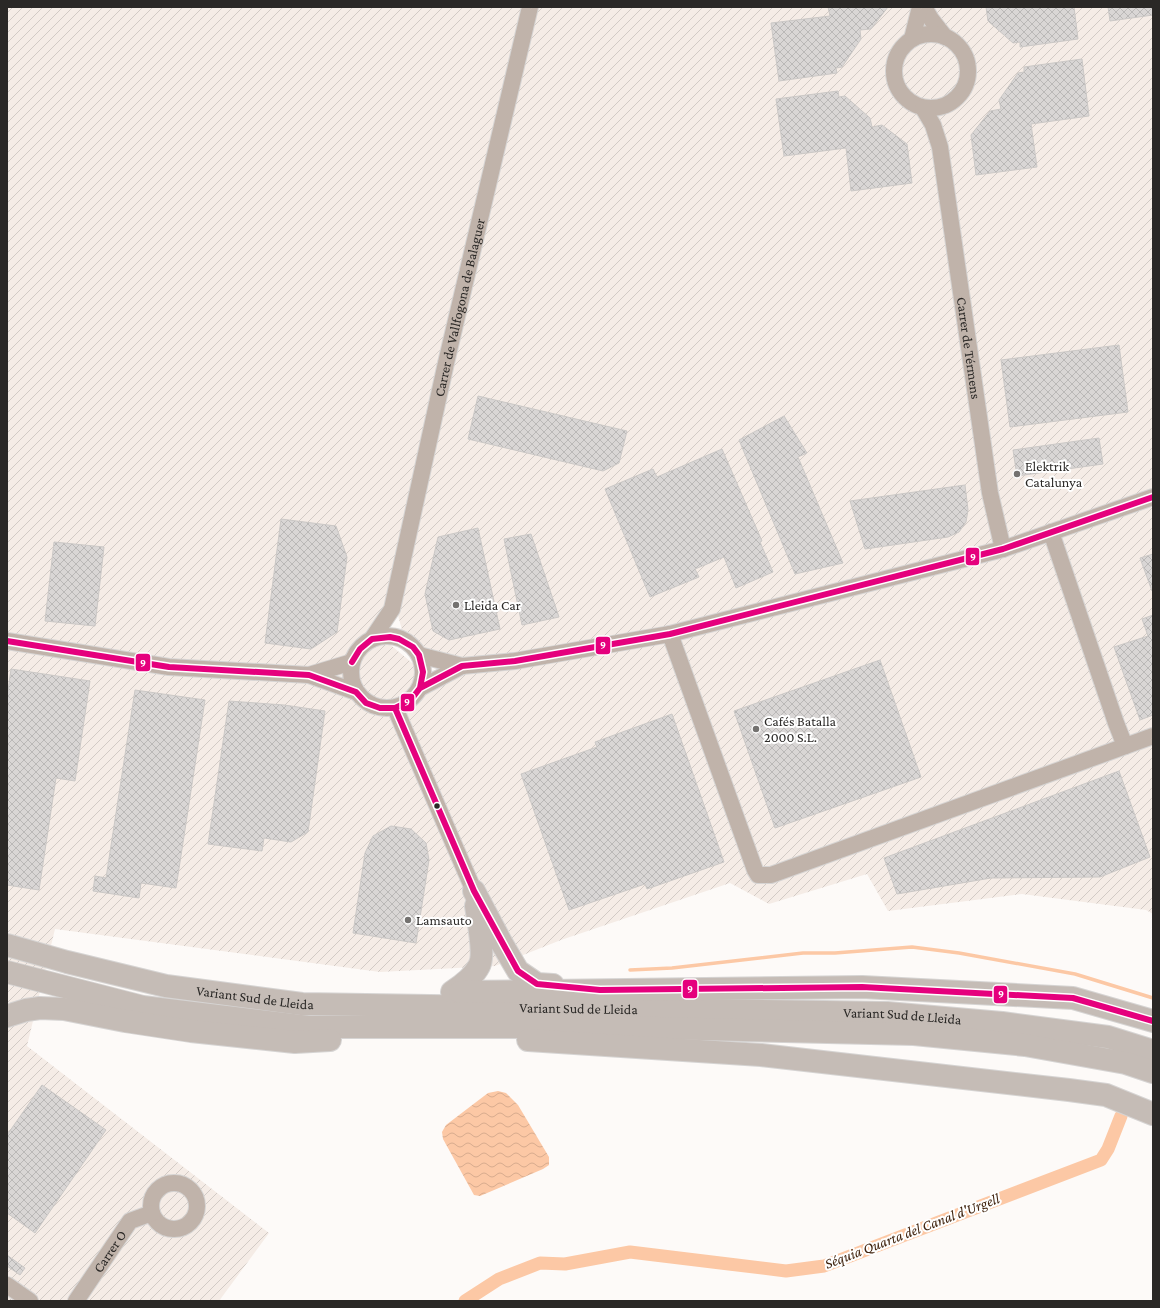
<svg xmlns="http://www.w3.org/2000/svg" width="1160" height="1308" font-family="'Crimson Pro',serif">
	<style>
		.industrial { fill: url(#industrial-furrows); fill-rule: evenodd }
		.water { fill: url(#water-waves) }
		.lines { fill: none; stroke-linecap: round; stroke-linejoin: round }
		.stream { stroke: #fcc8a5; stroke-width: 3.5 }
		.canal { stroke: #fcc8a5; stroke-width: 13 }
		.building { fill: url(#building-cross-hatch); stroke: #cbc8c6 }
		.minor-casing { stroke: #d6d4d3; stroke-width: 18 }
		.highway-casing { stroke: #d6d4d3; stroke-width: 24 }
		.minor { stroke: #c0b3aa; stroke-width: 16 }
		.highway { stroke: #c5bcb6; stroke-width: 22 }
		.bus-1-casing { stroke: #fff; stroke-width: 9 }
		.bus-1 { stroke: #e5007d; stroke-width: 6 }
		.poi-dot { fill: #747270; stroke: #fff; stroke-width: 1.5 }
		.bus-dot { fill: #2a2826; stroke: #fff; stroke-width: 1.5 }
		.labels { text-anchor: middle; stroke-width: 4; stroke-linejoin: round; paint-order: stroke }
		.street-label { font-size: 14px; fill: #2a2826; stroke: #fff }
		.poi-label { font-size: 14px; fill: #2a2826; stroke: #fff; text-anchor: start }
		.water-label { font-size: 15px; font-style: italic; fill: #40230e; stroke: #fff }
		.line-badge { stroke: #fff; stroke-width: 1.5 }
		.badge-label { font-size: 11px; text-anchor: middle; font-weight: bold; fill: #fff }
	</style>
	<defs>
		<pattern id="industrial-furrows" width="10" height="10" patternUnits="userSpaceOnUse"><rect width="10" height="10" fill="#f5ece6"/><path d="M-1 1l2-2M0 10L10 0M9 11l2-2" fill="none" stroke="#d2cac5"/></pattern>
		<pattern id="water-waves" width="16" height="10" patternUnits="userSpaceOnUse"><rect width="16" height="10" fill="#fcc8a5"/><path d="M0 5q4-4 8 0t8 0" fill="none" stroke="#d8ac8e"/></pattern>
		<pattern id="building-cross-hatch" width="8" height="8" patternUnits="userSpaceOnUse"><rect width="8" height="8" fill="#d9d6d5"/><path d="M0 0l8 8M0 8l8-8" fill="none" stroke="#bab8b7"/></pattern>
	</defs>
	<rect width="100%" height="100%" fill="#fdfaf8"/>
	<path class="industrial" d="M7 7H1153V914L1146 910 1022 894 888 911 867 874 769 904 730 883 561 940 495 966 380 972 55 929 27 1046 269 1233 219 1301H7ZM396 608 405 641 427 657 480 664 423 672 381 637Z"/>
	<path class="water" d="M498 1091 506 1093 518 1105 549 1157V1165L543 1169 480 1196 474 1195 443 1139 442 1132 446 1125 488 1093Z"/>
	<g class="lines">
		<path class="stream" d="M630 970 672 968 803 953H835L912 947 959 953 1075 974 1153 998"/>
		<path class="canal" d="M465 1301 499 1279 540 1263 565 1264 630 1252 786 1271 824 1266 1101 1160 1108 1149 1121 1116"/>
	</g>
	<path class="building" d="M828 7H888L871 29 860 30 861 39 842 67 836 68 837 73 779 81 771 23 830 16Z
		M986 7H1074L1078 39 1020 47V42L1013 43 988 21Z
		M1108 7H1153V15L1110 21Z
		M1082 59 1089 116 1031 124 1037 167 976 175 971 135 990 111 1001 109 999 100 1018 73 1024 72V67Z
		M838 91 839 97 845 96 870 118 872 127 882 125 907 144 912 183 851 191 846 148 784 156 776 99Z
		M1119 345 1128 412 1010 427 1001 360Z
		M478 396 627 431 619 463 603 471 468 439Z
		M784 416 807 453 798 457 843 563 795 574 739 440Z
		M1099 438 1103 464 1017 476 1013 450Z
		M722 449 762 541 760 542 773 572 736 588 724 557 695 569 699 577 650 597 605 489 653 469 657 477Z
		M965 485 968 510 966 522 959 532 948 537 865 549 850 501Z
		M281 519 336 526 347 557 337 632 311 649 265 643Z
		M478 528 500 629 449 640 433 631 425 594 438 537Z
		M531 534 559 617 522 625 504 539Z
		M54 542 104 547 95 626 45 621Z
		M1153 554V591H1152L1140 558Z
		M1153 615V715L1140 720 1114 647 1148 636 1142 619Z
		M880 660 921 777 775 828 734 711Z
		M11 669 90 681 75 781 56 778 39 890 7 885V698Z
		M135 690 205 700 176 888 141 883 139 898 93 891 95 876 106 878Z
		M229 701 284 705 325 711 308 832 291 842 264 838 262 851 208 844Z
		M672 714 724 862 647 889 645 884 569 910 521 774 597 747 595 742Z
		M1119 771 1150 857 1100 877 991 878 897 894 884 858Z
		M391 826 411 829 426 843 429 860 416 943 353 933 365 853 373 836Z
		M42 1085 106 1130 35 1233 7 1213V1135Z
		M7 1255 25 1268 20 1275 7 1266Z"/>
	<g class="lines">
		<defs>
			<g id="minor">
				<path d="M924 7 931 19 945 37"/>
				<circle cx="931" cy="71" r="37"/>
				<path d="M912 39 920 7"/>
				<path id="s1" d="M923 108 933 125 940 147 990 493 1003 549"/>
				<path d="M1051 532 1116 723 1125 746"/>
				<path d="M670 634 755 870 758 875H771L1153 736"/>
				<circle cx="387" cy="672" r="36"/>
				<path id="s2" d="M372 639 392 609 446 363 530 7"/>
				<path d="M7 641 169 667 309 675 356 692"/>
				<path d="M419 655 462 666 515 661 670 634 1003 549 1153 497"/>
				<path d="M309 675 352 662"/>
				<path d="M420 688 462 666"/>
				<path d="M395 708 474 891"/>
				<circle cx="174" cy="1206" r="23"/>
				<path d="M7 1285 30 1301"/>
				<path id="s3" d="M76 1301 130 1221 152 1213"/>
			</g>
			<g id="highway">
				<path d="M474 891 501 942 518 971 537 984 553 985"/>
				<path id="s4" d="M7 945 67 962 166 986 302 1004 887 1013 1002 1023 1108 1037 1153 1051"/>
				<path d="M7 972 143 1007 309 1027H618L914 1034 1025 1045 1126 1063 1153 1072"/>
				<path d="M452 992C461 986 474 976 479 966 485 956 478 918 476 906"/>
				<path d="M460 992 862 987 1073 998 1153 1021"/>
				<path d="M7 1016 26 1010 40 1008 64 1009 125 1021 191 1031 295 1042 330 1040"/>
				<path d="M528 1040 761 1055 1069 1090 1106 1095 1153 1114"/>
			</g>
		</defs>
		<use href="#minor" class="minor-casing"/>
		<use href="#highway" class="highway-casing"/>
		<use href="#minor" class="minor"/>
		<use href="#highway" class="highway"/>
		<defs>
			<path id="bus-1" d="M7 641 169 667 309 675 356 692 366 703 380 708H395L410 701 420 688 423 672 419 655 413 647 399 639 390 637 372 639 360 649 352 662
				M420 688 462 666 515 661 670 634 1003 549 1153 497
				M395 708 474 891 518 971 537 984 600 990 862 987 1073 998 1153 1021"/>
		</defs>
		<use href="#bus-1" class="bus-1-casing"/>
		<use href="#bus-1" class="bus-1"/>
	</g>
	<g class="poi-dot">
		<circle cx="1017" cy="474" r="4"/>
		<circle cx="456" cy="605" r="4"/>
		<circle cx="756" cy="729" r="4"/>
		<circle cx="408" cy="920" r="4"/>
	</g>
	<circle class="bus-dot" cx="437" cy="806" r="3.5"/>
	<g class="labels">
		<g class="street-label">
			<text dy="5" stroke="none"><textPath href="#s2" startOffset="345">Carrer de Vallfogona de Balaguer</textPath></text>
			<text dy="5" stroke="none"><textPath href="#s1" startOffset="246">Carrer de Térmens</textPath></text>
			<text dy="5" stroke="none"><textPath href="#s4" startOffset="254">Variant Sud de Lleida</textPath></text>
			<text dy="5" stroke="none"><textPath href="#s4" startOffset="578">Variant Sud de Lleida</textPath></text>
			<text dy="5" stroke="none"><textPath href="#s4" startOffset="902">Variant Sud de Lleida</textPath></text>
			<text dy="5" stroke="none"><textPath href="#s3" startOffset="60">Carrer O</textPath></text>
		</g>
		<g class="poi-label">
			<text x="1025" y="471">Elektrik<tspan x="1025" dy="16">Catalunya</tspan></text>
			<text x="464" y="610">Lleida Car</text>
			<text x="764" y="726">Cafés Batalla<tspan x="764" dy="16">2000 S.L.</tspan></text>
			<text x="416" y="925">Lamsauto</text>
		</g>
		<g class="water-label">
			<text transform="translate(912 1231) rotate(-21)" y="5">Séquia Quarta del Canal d'Urgell</text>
		</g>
	</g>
	<g class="line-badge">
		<rect x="965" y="547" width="15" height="19" rx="4" fill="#e5007d"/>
		<rect x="595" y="636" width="16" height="19" rx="4" fill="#e5007d"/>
		<rect x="135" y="653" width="16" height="19" rx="4" fill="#e5007d"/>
		<rect x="400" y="693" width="15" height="19" rx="4" fill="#e5007d"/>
		<rect x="682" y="979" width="16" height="20" rx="4" fill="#e5007d"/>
		<rect x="993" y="985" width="15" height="19" rx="4" fill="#e5007d"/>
	</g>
	<g class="badge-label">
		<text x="973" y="561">9</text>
		<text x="603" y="649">9</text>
		<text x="143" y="667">9</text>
		<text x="407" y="706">9</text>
		<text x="690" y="993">9</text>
		<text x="1001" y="998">9</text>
	</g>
	<rect width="1160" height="1308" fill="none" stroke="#2a2826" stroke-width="16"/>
</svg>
